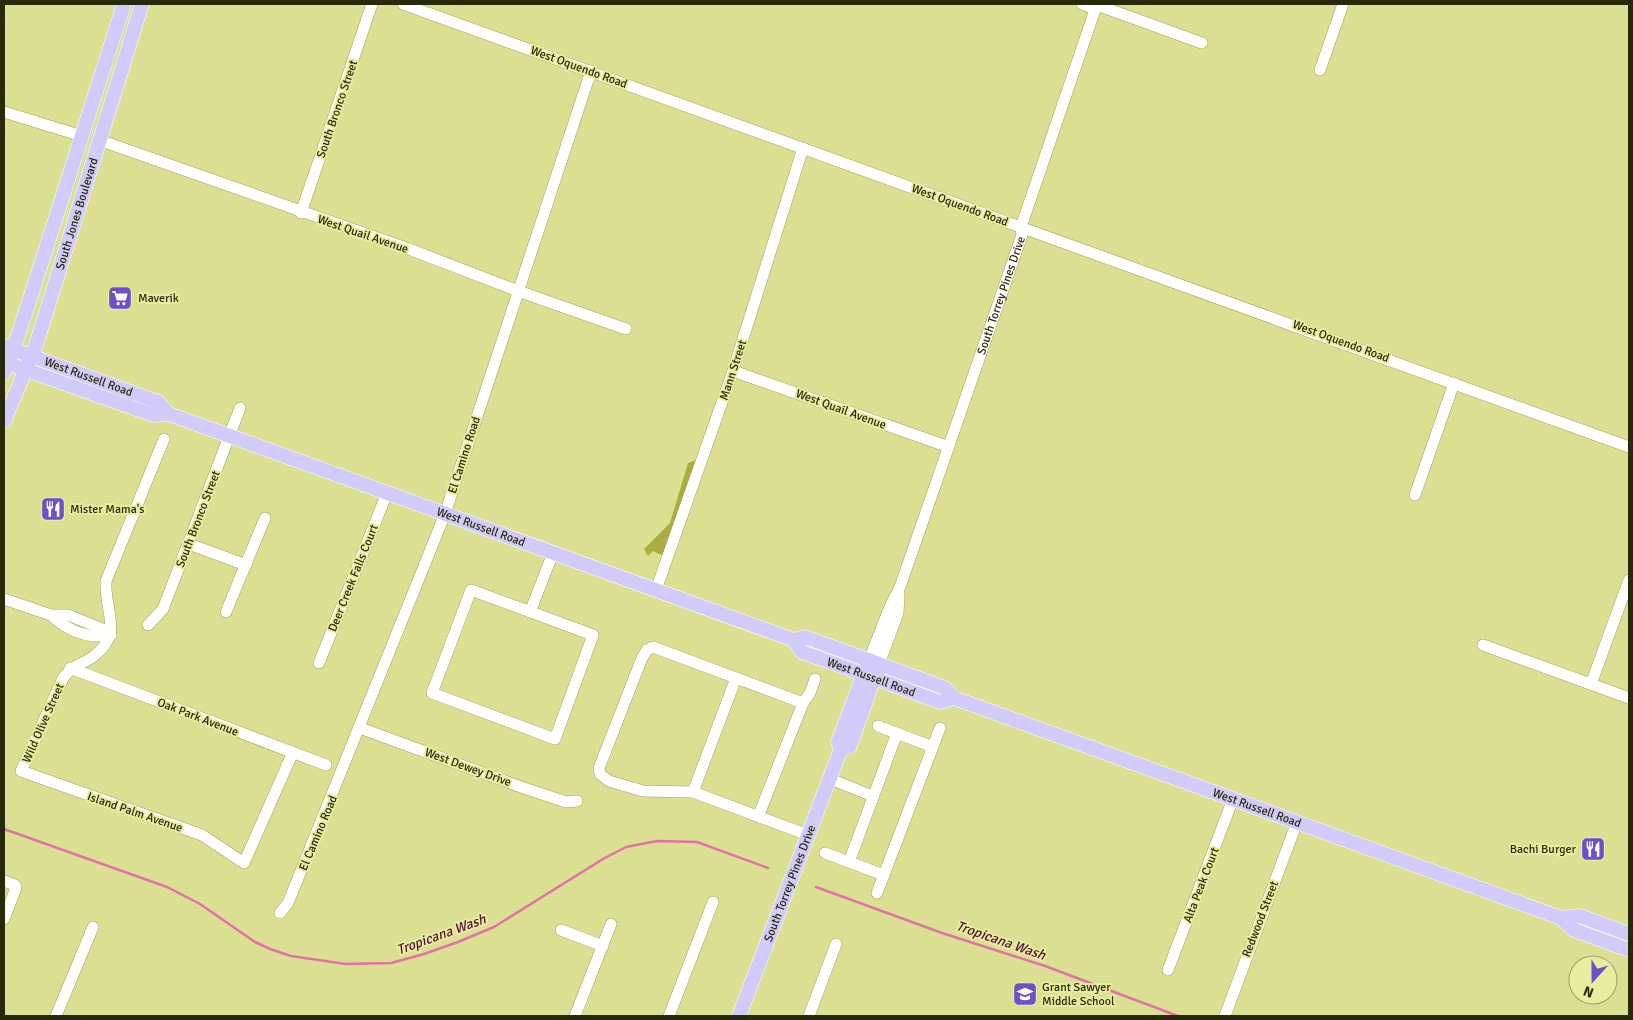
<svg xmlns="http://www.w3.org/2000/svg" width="1633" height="1020" font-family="Signika,sans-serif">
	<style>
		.green { fill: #abad43 }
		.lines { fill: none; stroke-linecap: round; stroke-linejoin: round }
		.stream { stroke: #e270a9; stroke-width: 2.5 }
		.minor-casing { stroke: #a1a459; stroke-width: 12 }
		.major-casing { stroke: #fff; stroke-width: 15 }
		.minor { stroke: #fff; stroke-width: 11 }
		.major { stroke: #d1cbf9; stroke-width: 14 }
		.labels { text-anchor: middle; stroke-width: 4; stroke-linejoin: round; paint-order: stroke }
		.street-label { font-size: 12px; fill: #282909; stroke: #e8ec9f }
		.poi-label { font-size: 12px; fill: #282909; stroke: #e8ec9f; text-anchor: start }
		.water-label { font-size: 14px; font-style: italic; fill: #570f39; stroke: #e8ec9f }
	</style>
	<rect width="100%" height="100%" fill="#dbdf92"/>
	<path class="green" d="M696 460 664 556 653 551 648 556 644 549 670 523 688 463Z"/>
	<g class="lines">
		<path class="stream" d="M4 829 167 887 200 904 255 942 270 949 291 956 346 964 391 963 424 954 458 942 494 927 603 859 626 847 657 841 697 842 768 868
			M816 887 942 933 1045 966 1178 1016"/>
		<defs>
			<g id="minor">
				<path d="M403 4 1629 447"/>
				<path d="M1082 4 1096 9"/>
				<path d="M1097 5 1202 43"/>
				<path d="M1320 70 1343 4"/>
				<path d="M4 112 82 136"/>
				<path d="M99 140 409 249 518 291 626 329"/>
				<path d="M301 213 372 4"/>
				<path d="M733 371 949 447"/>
				<path d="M164 439 106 581C104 611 124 633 94 656 82 665 72 665 63 678L21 771 202 835 244 863 293 752"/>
				<path d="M1415 495 1454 383"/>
				<path d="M189 544 246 565"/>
				<path d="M471 590 593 635 555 739 432 693Z"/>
				<path d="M656 590 733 371 803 148"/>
				<path d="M4 599 51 615H68L100 628 111 635"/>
				<path d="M226 612 265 518"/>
				<path d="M530 612 553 553"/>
				<path d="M51 615C68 631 88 639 111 635"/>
				<path d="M148 625 163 609 240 408"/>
				<path d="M1483 645 1629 698"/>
				<path id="s1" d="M869 660 889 609 900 587 1022 235 1021 227 1097 4"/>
				<path d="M319 663 387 493"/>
				<path d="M879 664 898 613 899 594"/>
				<path d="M70 668 326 765"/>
				<path d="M1591 684 1629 580"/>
				<path d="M803 703 653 647 647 650 642 658 599 768 600 774 609 781 643 791 693 792 808 835"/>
				<path d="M878 726 933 747"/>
				<path d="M360 728 521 787 566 802 577 801"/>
				<path d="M830 779 873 796"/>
				<path d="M693 792 736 678"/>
				<path d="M758 817 803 703 810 693 815 679"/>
				<path d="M825 853 884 875"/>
				<path d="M849 862 897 733"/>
				<path d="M4 881 15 885 16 888 4 919"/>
				<path d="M877 893 940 728"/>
				<path d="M280 913 288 903 445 514 591 71"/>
				<path d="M561 930 603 946"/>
				<path d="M1168 970 1233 799"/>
				<path d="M56 1016 93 927"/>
				<path d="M575 1016 611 924"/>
				<path d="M669 1016 713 902"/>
				<path d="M809 1016 836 944"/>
				<path d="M1225 1016 1297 822"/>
			</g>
			<g id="major">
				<path id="s2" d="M4 346 158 402 169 414"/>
				<path id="s3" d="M4 362 153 415 169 414 794 640 805 637 945 688 954 698 1561 918 1574 930 1629 950"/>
				<path d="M4 373 19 333 124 4"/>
				<path id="s4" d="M4 421 36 345 142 4"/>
				<path id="s5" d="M794 640 802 652 874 678 940 702 954 698"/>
				<path d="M841 749 850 746 877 670"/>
				<path d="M1561 918 1580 916 1629 934"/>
				<path id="s6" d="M739 1016 841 749 838 742 869 660"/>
			</g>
		</defs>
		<use href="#minor" class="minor-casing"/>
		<use href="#major" class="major-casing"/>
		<use href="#minor" class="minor"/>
		<use href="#major" class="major"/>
	</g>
	<defs>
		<symbol id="supermarket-square" viewBox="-11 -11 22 22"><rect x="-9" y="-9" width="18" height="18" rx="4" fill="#6e4fc9" stroke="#e8ec9f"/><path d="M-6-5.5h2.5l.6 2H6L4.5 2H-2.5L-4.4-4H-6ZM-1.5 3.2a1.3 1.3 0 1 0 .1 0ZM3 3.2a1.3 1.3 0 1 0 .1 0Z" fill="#fff"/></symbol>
		<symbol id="restaurant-square" viewBox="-11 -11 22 22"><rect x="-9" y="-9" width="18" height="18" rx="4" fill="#6e4fc9" stroke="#e8ec9f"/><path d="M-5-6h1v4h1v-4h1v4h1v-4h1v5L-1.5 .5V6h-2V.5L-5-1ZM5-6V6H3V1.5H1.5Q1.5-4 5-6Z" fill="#fff"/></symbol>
		<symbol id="school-square" viewBox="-11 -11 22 22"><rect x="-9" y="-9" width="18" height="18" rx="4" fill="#6e4fc9" stroke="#e8ec9f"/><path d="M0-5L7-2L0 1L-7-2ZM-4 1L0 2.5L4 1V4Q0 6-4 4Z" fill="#fff"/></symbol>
	</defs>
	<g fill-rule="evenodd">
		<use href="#supermarket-square" x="106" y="284" width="28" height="28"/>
		<use href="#restaurant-square" x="39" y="495" width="28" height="28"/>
		<use href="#restaurant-square" x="1579" y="835" width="28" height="28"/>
		<use href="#school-square" x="1011" y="980" width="28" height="28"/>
	</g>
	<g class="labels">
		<g class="street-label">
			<text transform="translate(579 67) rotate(20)" y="4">West Oquendo Road</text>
			<text transform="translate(337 109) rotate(-71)" y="4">South Bronco Street</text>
			<text transform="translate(960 205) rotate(20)" y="4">West Oquendo Road</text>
			<text dy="4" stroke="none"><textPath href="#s4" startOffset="220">South Jones Boulevard</textPath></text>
			<text transform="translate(363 234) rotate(19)" y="4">West Quail Avenue</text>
			<text dy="4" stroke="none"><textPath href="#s1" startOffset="388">South Torrey Pines Drive</textPath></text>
			<text transform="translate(1341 341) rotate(20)" y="4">West Oquendo Road</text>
			<text transform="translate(733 370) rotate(-72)" y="4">Mann Street</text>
			<text dy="4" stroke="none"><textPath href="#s2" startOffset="90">West Russell Road</textPath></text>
			<text transform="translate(841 409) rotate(20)" y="4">West Quail Avenue</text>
			<text transform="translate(464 455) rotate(-72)" y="4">El Camino Road</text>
			<text transform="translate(198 519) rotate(-69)" y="4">South Bronco Street</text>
			<text dy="4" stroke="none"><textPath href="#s3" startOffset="506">West Russell Road</textPath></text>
			<text transform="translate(353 578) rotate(-68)" y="4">Deer Creek Falls Court</text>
			<text dy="4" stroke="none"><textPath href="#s5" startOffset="88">West Russell Road</textPath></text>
			<text transform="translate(198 717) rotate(21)" y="4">Oak Park Avenue</text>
			<text transform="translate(43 723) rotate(-66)" y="4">Wild Olive Street</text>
			<text transform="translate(468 767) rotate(20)" y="4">West Dewey Drive</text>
			<text dy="4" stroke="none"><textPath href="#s3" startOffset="1335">West Russell Road</textPath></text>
			<text transform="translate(135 812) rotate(19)" y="4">Island Palm Avenue</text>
			<text transform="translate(318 833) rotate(-67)" y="4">El Camino Road</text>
			<text dy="4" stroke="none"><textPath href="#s6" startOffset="142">South Torrey Pines Drive</textPath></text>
			<text transform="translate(1201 885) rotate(-69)" y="4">Alta Peak Court</text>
			<text transform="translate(1260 919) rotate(-69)" y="4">Redwood Street</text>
		</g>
		<g class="poi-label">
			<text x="138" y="302">Maverik</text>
			<text x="70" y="513">Mister Mama's</text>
			<text x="1576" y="853" text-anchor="end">Bachi Burger</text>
			<text x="1042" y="991">Grant Sawyer<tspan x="1042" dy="14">Middle School</tspan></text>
		</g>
		<g class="water-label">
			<text transform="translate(441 934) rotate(-20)" y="5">Tropicana Wash</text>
			<text transform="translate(1001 940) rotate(19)" y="5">Tropicana Wash</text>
		</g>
	</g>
	<rect width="1633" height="1020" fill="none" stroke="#282909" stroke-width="10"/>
	<g transform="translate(1593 980) rotate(201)"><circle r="24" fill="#e8ec9f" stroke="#9b9e63"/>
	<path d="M0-4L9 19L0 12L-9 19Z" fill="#6e4fc9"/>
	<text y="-8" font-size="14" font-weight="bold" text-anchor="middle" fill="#282909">N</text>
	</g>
</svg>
